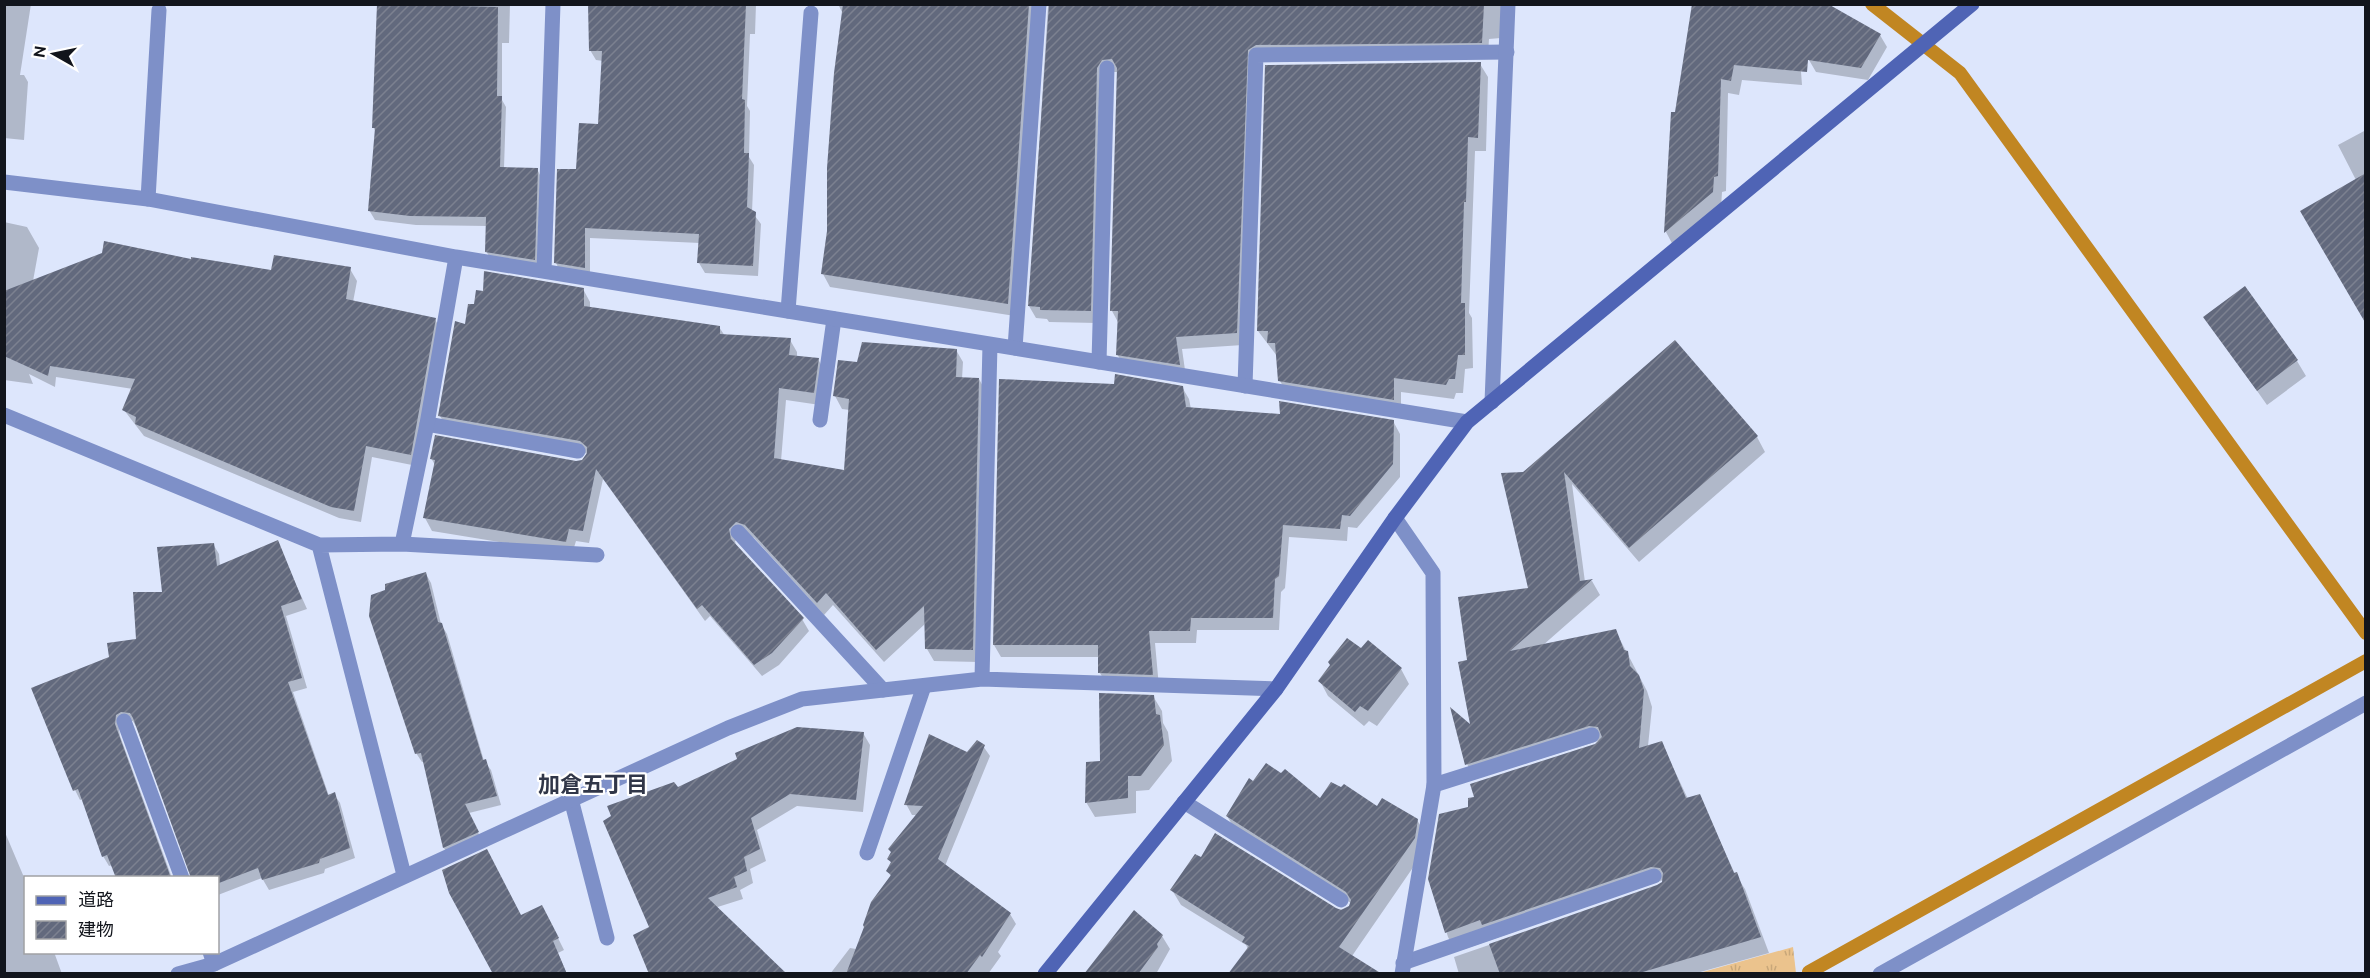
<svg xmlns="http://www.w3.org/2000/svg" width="2370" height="978" font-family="Ubuntu,'Noto Sans JP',sans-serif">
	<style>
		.park { fill: url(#park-tufts) }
		.shadow { fill: #0003 }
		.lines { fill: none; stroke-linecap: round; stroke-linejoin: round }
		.stream { stroke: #c18622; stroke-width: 14 }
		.building { fill: url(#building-hatch) }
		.lane { stroke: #7e90c8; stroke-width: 15 }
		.street { stroke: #7e90c8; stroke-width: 15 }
		.secondary { stroke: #4f64b5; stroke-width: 15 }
		.labels { text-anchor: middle; stroke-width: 4.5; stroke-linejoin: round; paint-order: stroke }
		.neighbourhood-label { font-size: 22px; font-weight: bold; fill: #303648; stroke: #fff }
	</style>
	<defs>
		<pattern id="park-tufts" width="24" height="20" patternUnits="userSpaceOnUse" patternTransform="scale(1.5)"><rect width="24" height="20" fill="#ebc38d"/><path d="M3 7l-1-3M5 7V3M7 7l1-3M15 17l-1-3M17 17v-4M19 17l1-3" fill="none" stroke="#c8a779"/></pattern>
		<pattern id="building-hatch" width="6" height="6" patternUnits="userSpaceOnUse" patternTransform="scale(1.5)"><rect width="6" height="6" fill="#62697d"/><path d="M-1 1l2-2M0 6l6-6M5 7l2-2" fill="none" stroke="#7c8190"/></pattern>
	</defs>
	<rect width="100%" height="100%" fill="#dde6fc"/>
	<path class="park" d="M1793 947 1796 973H1699Z"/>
	<path class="shadow" d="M4 4H31L20 75H24L28 82 24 140 4 138Z
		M379 4H510L509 43H502V100L506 107 504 168 537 169 542 179 539 269 492 261 486 251 487 226 416 225 375 220 369 210 376 132 373 127Z
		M590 4H756L755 34H750L747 106 750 111 749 157 754 165 752 212 761 224 758 276 705 273 699 263 700 243 590 238V278L561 273 556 263 577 171 599 125 603 61 596 60 590 50Z
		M838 4H1501V38L1489 39 1488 55 1263 57 1243 345 1182 349 1186 377 1125 367 1117 354 1119 324 1112 311 1118 72H1109L1097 323 1049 322 1047 319 1036 318 1029 306 1048 6 1041 8 1015 316 830 287 823 274 829 231 843 14Z
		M1796 4 1802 85 1742 80 1739 95 1728 93 1726 191 1722 192 1721 208 1674 247 1666 232 1672 113 1676 114Z
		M1880 35 1887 47 1868 80 1816 72 1809 60Z
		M1480 64 1488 77 1486 151H1475L1469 313 1472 318 1473 368 1465 369 1463 393H1456L1454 399 1401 392V413L1288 395 1280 381 1277 356 1258 331 1267 66Z
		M2366 130V321L2356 180 2338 145Z
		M4 222 27 227 39 248 33 281 192 261 273 271 350 269 357 281 353 302 435 319 441 331 417 466 372 457 361 522 339 518 144 436 124 410 133 389 56 377 55 387 29 374 33 384 4 380Z
		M583 289 590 302V308L719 327 725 336 790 340 797 352V357L818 359 825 372 820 405 786 400 781 461 846 472 850 410 842 409 835 396 858 363 956 350 963 362 962 379H979L986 392 979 662 934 661 927 649 926 623 884 662 833 605 824 615 754 538 744 534 735 541 736 546 802 619 809 631 779 665 762 676 710 616 705 621 603 479 589 543 576 541 572 554 432 531 425 518 435 465 431 458 576 462 583 461 589 454 447 428 440 416 466 325Z
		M2205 317 2297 361 2306 376 2267 405Z
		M1000 380 1182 387 1189 399 1191 409 1393 421 1400 434V477L1357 528 1348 527 1347 541 1289 537 1285 588 1281 592 1279 630H1197L1196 643H1155L1159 687 1107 685 1100 673 1099 657H1001L994 645Z
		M1757 437 1765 452 1639 562 1572 484 1585 582 1592 581 1600 595 1542 646 1615 630 1647 691 1652 707 1648 746 1661 742 1688 799 1699 795 1735 874 1745 889 1769 953 1693 974H1459L1454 957 1658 887 1666 879 1456 952 1448 937 1430 879 1476 798 1596 746 1601 740 1475 779 1467 764 1473 728 1469 661 1530 589 1524 474Z
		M277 542 307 609 286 616 307 688 293 692 329 796 334 794 340 803 355 858 325 869 324 873 269 890 262 878 218 895V878L133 721 126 722 119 729 120 736 172 878H117L113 865 109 866 103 856 83 799 80 800 75 790 33 689 111 658 138 640 163 594 213 544 219 554 220 566Z
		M426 574 431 583 441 624 447 634 484 761 491 770 501 805 469 813 482 841 449 856 444 848 425 762H422L416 753Z
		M1361 650 1401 669 1409 684 1377 726 1369 721 1364 726 1328 696 1320 681 1331 666Z
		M1153 696 1162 711 1163 723 1168 732 1172 761 1149 790 1136 791V813L1095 817 1086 802 1102 762Z
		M863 733 870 745 863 812 797 806 757 830 766 861 750 869 753 883 740 890 743 899 651 928 677 789Z
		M983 746 990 756 945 866 1010 914 1016 924 998 952 1001 956 988 974H830L850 948 856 949 891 877 888 871 892 864 889 859 917 815H912L906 804 967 754Z
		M1320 800 1378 808 1417 820 1426 835 1423 853 1352 956 1248 949 1246 945 1181 905 1172 890 1346 910 1351 903 1236 831 1227 816Z
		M4 830 26 882V952H54L62 974H4Z
		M521 917 548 918 564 950 558 953 567 974H494Z
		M1162 936 1170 949 1156 974H1085Z"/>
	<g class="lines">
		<path class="stream" d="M1872 4 1960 73 2366 633
			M1809 972 2366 661"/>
	</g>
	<path class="building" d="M377 4 498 7 497 96H502L500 167 538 168 535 260 485 252 486 217 410 216 368 211 375 128H372Z
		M588 4H746L742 99 745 100 744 153H749L747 207 756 212 753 266 697 263 699 234 585 228V268L554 263 557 169H576L579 123 598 124 602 51H589Z
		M843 4H1029L1008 304 821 274 827 231V168L834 73Z
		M1049 4H1484L1482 43 1256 45 1248 50 1237 333 1176 337 1180 365 1116 355 1118 311H1110L1117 68 1112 59 1102 60 1097 68 1091 311 1040 310V307L1028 306Z
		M1692 4H1828L1881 34 1861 68 1808 60 1807 72 1734 65 1731 81 1721 79 1718 176 1714 177 1713 192 1664 233 1671 112H1675Z
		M1481 62 1478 138 1468 137 1466 202H1464L1461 303H1465V355H1458L1455 379H1449L1446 385 1394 378V400L1278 381 1275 343H1267L1268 331H1257L1265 65Z
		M2366 173V324L2300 211Z
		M104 241 191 259V257L271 270 274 255 351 267 346 299 436 318 411 455 366 446 354 511 331 507 135 424 136 417 122 410 135 379 50 366 48 376 4 356V291L102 253Z
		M484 271 584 288V306L720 326V334L791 338 789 355 819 358 814 393 779 388 774 458 844 470 849 399 833 396 838 360 857 362 862 342 957 349 956 377 979 378 973 650 925 649 924 606 876 650 826 593 817 603 745 525 736 522 729 529 731 539 804 618 772 653 754 665 702 605 697 609 596 469 583 531 569 529 566 542 423 518 435 460 430 459 435 435 576 461 582 460 587 453V447L580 441 438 416 455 321 465 324 468 304H474L476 290 483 291Z
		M2245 286 2298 360 2257 391 2203 317Z
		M1675 340 1758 436 1629 548 1564 472 1580 581 1593 579 1510 651 1616 629 1624 650 1628 651 1630 666 1639 675 1644 690 1639 748 1662 741 1686 798 1700 794 1734 873 1737 872 1761 937 1636 974H1500L1489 944 1657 885 1662 882 1663 873 1660 868 1651 867 1482 925 1480 920 1445 933 1428 879 1439 814 1468 807V798L1474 797 1470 784 1595 744 1602 737 1598 727 1589 726 1465 765 1450 707 1470 724 1458 662 1467 660 1458 597 1528 588 1501 473 1523 472Z
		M1115 374 1183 386 1186 407 1280 414 1279 401 1394 420 1393 464 1350 516 1342 515 1340 529 1283 525 1279 576 1275 579 1273 618H1191L1190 631H1149L1153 675 1098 673V645H993L999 379 1114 384Z
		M278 540 302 599 281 606 302 678 288 682 328 795 335 792 350 848 320 859 319 863 262 880 258 868 219 883 218 878H191L133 718 130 713 121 712 116 715 115 724 171 878H116L107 855 102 857 78 789 73 791 31 688 109 657 107 643 136 639 133 592H162L157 547 214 543 217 566Z
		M426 572 438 622 442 623 483 760 486 759 497 796 465 804 479 832 443 848 421 753 415 754 369 616 371 595 385 590V584Z
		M1347 638 1361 648 1368 640 1402 668 1368 711 1360 706 1355 712 1318 681 1330 665 1328 662Z
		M1099 693 1154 695 1156 714 1160 715 1164 745 1141 776H1128V798L1085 803 1086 762 1100 761Z
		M797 727 864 732 856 800 790 794 751 818 760 849 744 857 747 871 734 877 737 887 708 898 787 974H649L633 935 649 927 603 821 611 816 607 806 674 782 678 787 737 759 735 753Z
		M929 734 967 752 977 740 985 745 938 859 1011 913 982 957 980 955 966 974H846L864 927 863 925 871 902 891 875 886 871 891 862 887 859 891 852 888 849 923 806 904 805Z
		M1266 763 1281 773 1285 769 1320 798 1331 782 1341 787 1344 784 1377 806 1382 798 1418 819 1415 838 1339 947 1382 974H1228L1249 946 1242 942 1245 937 1170 890 1195 854 1201 857 1215 833 1336 908 1341 910 1349 906 1351 900 1346 892 1226 816 1249 778 1253 781Z
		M487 849 521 915 542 905 559 938 553 941 567 974H493L449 893 442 870Z
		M1134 910 1163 935 1157 944 1158 947 1138 974H1084Z"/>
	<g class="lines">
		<path class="lane" d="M148 199 159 10
			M788 311 811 13
			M1015 348 1039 4
			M1099 362 1107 68
			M1245 386 1256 55 1507 52
			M820 420 834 319
			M427 424 578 451
			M738 532 883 690
			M124 721 182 878
			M1434 785 1592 735
			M571 799 607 938
			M1184 802 1341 900
			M867 853 924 686
			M210 952 214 964
			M1403 963 1654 876"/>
		<path class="street" d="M4 182 148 199 456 257 1467 422
			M544 271 553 4
			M1492 402 1508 4
			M4 415 319 545 402 544 427 424 456 257
			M1395 518 1433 573 1434 785 1402 974
			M402 544 597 555
			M319 545 404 875
			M982 679 990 344
			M178 974 214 964 728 728 802 699 982 679 1276 689
			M1880 974 2366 703"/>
		<path class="secondary" d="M1045 974 1276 689 1395 518 1467 422 1972 4"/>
	</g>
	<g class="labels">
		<g class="neighbourhood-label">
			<text x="593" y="792">加倉五丁目</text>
		</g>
	</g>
	<rect width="2370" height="978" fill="none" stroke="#12151c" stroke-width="12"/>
	<rect x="24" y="876" width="195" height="78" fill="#ffffff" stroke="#a0a1a4" stroke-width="1.5"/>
	<rect x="36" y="896" width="30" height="9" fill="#4f64b5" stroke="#a0a1a4" stroke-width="1.5"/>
	<text x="78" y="906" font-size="18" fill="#12151c">道路</text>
	<rect x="36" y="921" width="30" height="18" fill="url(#building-hatch)" stroke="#a0a1a4" stroke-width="1.5"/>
	<text x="78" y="936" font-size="18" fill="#12151c">建物</text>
	<g transform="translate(54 54) rotate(279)" stroke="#ffffff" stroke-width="4.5" paint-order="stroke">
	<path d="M0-4.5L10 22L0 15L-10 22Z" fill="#12151c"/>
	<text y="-9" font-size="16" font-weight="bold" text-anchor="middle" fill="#12151c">N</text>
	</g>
</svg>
